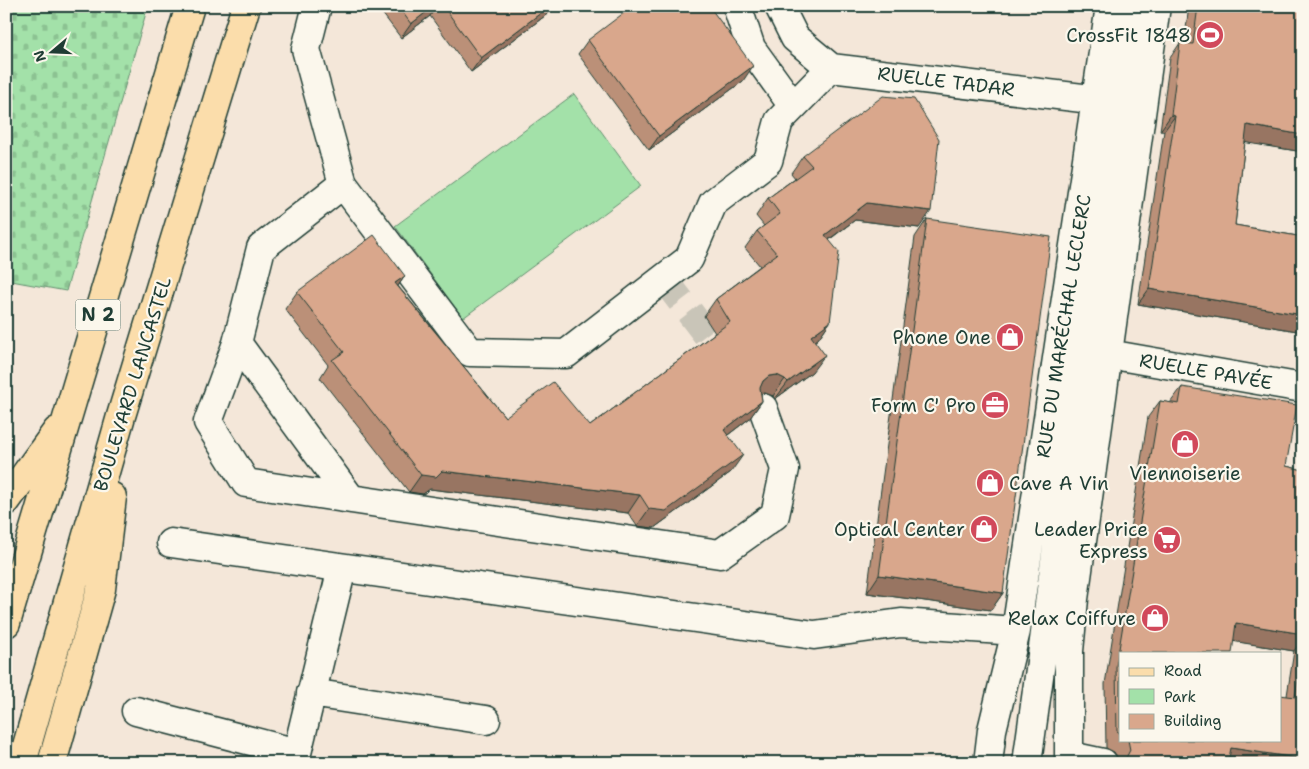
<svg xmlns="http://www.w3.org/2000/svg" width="1309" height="769" font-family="'Shantell Sans',sans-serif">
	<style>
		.cemetery { fill: url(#cemetery-stones); stroke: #618f6e }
		.green { fill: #a3e1a9; stroke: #618f6e }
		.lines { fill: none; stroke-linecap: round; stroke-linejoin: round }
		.minor-tunnel { stroke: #c9c5b8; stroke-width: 28; stroke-dasharray: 28 14; stroke-linecap: butt }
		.minor-casing { stroke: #1f3d34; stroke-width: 31 }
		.major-casing { stroke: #1f3d34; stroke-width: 31 }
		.minor { stroke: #fbf7ec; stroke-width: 28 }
		.major { stroke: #fbddab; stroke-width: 28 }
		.wall { fill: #bb9078; stroke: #1f3d34; fill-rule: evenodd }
		.shaded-wall { fill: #987562; stroke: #1f3d34 }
		.building { fill: #d9a78c; stroke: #1f3d34 }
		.labels { text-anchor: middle; stroke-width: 4.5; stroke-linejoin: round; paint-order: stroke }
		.shield { fill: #fbf7ec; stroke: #61756b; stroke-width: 1 }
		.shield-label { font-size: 18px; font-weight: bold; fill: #1f3d34 }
		.poi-label { font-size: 19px; fill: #1f3d34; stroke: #fbf7ec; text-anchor: end }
		.street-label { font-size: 19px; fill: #1f3d34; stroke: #fbf7ec }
	</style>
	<defs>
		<pattern id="cemetery-stones" width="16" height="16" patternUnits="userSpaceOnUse" patternTransform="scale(1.25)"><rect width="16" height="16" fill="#a3e1a9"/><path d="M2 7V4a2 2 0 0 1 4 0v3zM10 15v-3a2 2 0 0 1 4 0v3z" fill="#8cc292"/></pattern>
	</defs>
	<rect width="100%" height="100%" fill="#f4e7d9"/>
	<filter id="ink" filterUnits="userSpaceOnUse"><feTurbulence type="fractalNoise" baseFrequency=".02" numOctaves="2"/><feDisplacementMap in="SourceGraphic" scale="10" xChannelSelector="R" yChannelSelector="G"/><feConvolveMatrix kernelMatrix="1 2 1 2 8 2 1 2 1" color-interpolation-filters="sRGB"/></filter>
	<g filter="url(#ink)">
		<path class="cemetery" d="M6 6H148L66 291 6 280Z"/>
		<path class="green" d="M574 94 641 186 463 318 395 226Z"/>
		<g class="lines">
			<path class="minor-tunnel" d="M664 279 732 368"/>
			<defs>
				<path id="minor" d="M317 6 306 49 343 184 470 352 566 354 689 259 713 203 768 161 779 121 831 68
					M737 6 751 48 793 106
					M779 6 795 38 831 68 1116 102
					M343 184 261 248 237 343 351 499 720 554 775 515 785 469 763 408
					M237 343 208 422 246 483 351 499
					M1108 354 1303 388
					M171 543 814 635 901 623 1016 631
					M311 693 486 720
					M136 711 297 753 342 568
					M1070 756 1103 763
					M988 763 992 730 1016 631 1110 6
					M1027 763 1132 6
					M1069 763V651L1074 599 1156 6"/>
				<path id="major" d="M6 501 57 431
					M6 623 190 6
					M22 763 121 416 246 6
					M52 763 101 589 112 497"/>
			</defs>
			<use href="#minor" class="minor-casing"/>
			<use href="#major" class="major-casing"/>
			<use href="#minor" class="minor"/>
			<use href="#major" class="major"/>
		</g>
		<path class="wall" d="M381 6H558L471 72 430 16 401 38 379 9Z
			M1189 6H1303V152L1245 142 1235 225 1303 237V332L1138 304 1164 131H1160L1170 58 1180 43 1184 44Z
			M588 40 743 81 649 150 578 54Z
			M803 156 919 228 855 220 829 240 830 322 818 339 815 341 812 372 775 399 773 396 765 393H761L762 401 750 418 728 435 731 472 654 528 637 526 628 513 430 489 423 494 409 492 320 378 328 365 285 309 297 292 405 276 398 286 505 417 590 426 715 333 704 316 716 299 760 266 745 248 757 231 764 226 756 216 768 198 795 178 791 173Z
			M927 219 1003 593 991 610 867 593 915 237Z
			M1182 387 1286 466 1303 470V763H1117L1118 761V758L1114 752 1106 748 1105 684 1148 417 1160 401 1170 403ZM1234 641 1294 651 1280 740H1120V653Z"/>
		<path class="shaded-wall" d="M434 6H437L430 16 401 38 411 24Z
			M550 6H558L471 72 481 58Z
			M753 66 743 81 649 150 659 136Z
			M1171 115 1175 116 1164 131H1160Z
			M1247 125 1303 135V152L1236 141Z
			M867 203 931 211 919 228 855 220 812 252 825 235Z
			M405 276 393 293 395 283Z
			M1149 289 1303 315V332L1138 304Z
			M830 322 818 339 799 353 811 336Z
			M825 355 812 372 775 399 788 382Z
			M777 375 785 379 773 396 765 393 757 394 763 381 769 376Z
			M762 401 750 418 712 447 724 430Z
			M743 455 731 472 654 528 637 526 649 509Z
			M442 471 640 495 628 513 430 489 423 494 409 492 421 475Z
			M879 575 1003 593 991 610 867 593Z
			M1236 623 1303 634V638L1294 651 1225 640Z
			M1231 748 1303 759V763H1220Z"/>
		<path class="building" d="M398 6H434L411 24Z
			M443 6H550L481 58Z
			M633 6H709L753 66 659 136 588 40Z
			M1198 6H1303V135L1247 125 1235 225 1303 237V315L1149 289 1175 116 1171 115 1180 43 1193 44Z
			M883 96 914 99 939 139 931 211 867 203 825 235 839 252 830 322 811 336 825 355 788 382 785 379 777 375 769 376 763 381 760 388 762 401 724 430 743 455 666 511 649 509 640 495 442 471 436 477 421 475 332 360 344 352 297 292 374 235 405 276 395 283 505 417 553 382 590 426 730 322 716 299 777 254 757 231 780 214 768 198 812 166 803 156Z
			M927 219 1051 237 1003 593 879 575Z
			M1182 387 1297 405 1286 466 1303 470V634L1236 623 1232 653H1120V733L1117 731 1116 667 1160 401 1179 404Z
			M1303 651V759L1231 748 1228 763H1117V762L1126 758 1130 750 1128 740H1280V695L1295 697Z"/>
	</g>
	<defs>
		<symbol id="stadium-disc" viewBox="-11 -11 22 22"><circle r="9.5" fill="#d1495b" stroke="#fbf7ec"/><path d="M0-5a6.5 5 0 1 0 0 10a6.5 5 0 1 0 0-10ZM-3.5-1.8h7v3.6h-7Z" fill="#fff"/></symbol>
		<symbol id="shop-disc" viewBox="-11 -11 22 22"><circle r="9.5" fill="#d1495b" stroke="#fbf7ec"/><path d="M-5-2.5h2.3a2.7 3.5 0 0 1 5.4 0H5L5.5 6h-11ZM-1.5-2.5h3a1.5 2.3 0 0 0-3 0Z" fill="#fff"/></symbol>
		<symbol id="office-disc" viewBox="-11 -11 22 22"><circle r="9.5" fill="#d1495b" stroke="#fbf7ec"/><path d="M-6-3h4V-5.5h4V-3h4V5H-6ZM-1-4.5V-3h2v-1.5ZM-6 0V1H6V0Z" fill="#fff"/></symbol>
		<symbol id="supermarket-disc" viewBox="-11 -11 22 22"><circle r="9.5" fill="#d1495b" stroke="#fbf7ec"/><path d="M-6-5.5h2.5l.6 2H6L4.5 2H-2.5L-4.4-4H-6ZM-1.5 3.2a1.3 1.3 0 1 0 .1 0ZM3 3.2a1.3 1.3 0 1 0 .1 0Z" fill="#fff"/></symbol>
	</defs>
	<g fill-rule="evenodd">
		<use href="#stadium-disc" x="1194" y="19" width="32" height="32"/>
		<use href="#shop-disc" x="994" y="321" width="32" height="32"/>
		<use href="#office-disc" x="979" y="389" width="32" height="32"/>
		<use href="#shop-disc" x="1169" y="428" width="32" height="32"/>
		<use href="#shop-disc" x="974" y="467" width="32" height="32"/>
		<use href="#shop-disc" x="968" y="513" width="32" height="32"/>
		<use href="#supermarket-disc" x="1151" y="524" width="32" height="32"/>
		<use href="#shop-disc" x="1139" y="602" width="32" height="32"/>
	</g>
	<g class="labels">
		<rect class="shield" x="75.5" y="299.5" width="45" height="31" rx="4"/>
		<g class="shield-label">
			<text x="98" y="321">N 2</text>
		</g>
		<g class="poi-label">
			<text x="1191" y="42">CrossFit 1848</text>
			<text x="991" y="344">Phone One</text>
			<text x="976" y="412">Form C' Pro</text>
			<text x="1185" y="480" text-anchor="middle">Viennoiserie</text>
			<text x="1009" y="490" text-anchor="start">Cave A Vin</text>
			<text x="965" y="536">Optical Center</text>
			<text x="1148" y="536">Leader Price<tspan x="1148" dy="22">Express</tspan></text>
			<text x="1136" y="625">Relax Coiffure</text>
		</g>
		<g class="street-label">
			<text transform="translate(946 81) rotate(7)" y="7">RUELLE TADAR</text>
			<text transform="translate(1063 326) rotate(-81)" y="7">RUE DU MARÉCHAL LECLERC</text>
			<text transform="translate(1206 371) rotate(10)" y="7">RUELLE PAVÉE</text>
			<text transform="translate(132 384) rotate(-73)" y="7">BOULEVARD LANCASTEL</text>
		</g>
	</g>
	<rect width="1309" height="769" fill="none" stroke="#fbf7ec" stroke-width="25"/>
	<rect x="12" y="12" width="1284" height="744" fill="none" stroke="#1f3d34" stroke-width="2" filter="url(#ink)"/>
	<rect x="1119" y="652" width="162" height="90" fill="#fbf7ec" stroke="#a3ada2"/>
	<rect x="1129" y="668" width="25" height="8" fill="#fbddab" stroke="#a3ada2"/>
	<text x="1164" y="676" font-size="15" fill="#1f3d34">Road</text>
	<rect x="1129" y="689" width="25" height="15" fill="#a3e1a9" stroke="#a3ada2"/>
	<text x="1164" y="702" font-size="15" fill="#1f3d34">Park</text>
	<rect x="1129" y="714" width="25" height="15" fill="#d9a78c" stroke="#a3ada2"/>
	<text x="1164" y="726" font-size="15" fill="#1f3d34">Building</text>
	<g transform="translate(52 52) rotate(251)" stroke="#fbf7ec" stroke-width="4" paint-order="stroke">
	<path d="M0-4L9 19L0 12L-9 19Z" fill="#1f3d34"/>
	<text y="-8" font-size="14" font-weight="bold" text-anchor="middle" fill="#1f3d34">N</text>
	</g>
</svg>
